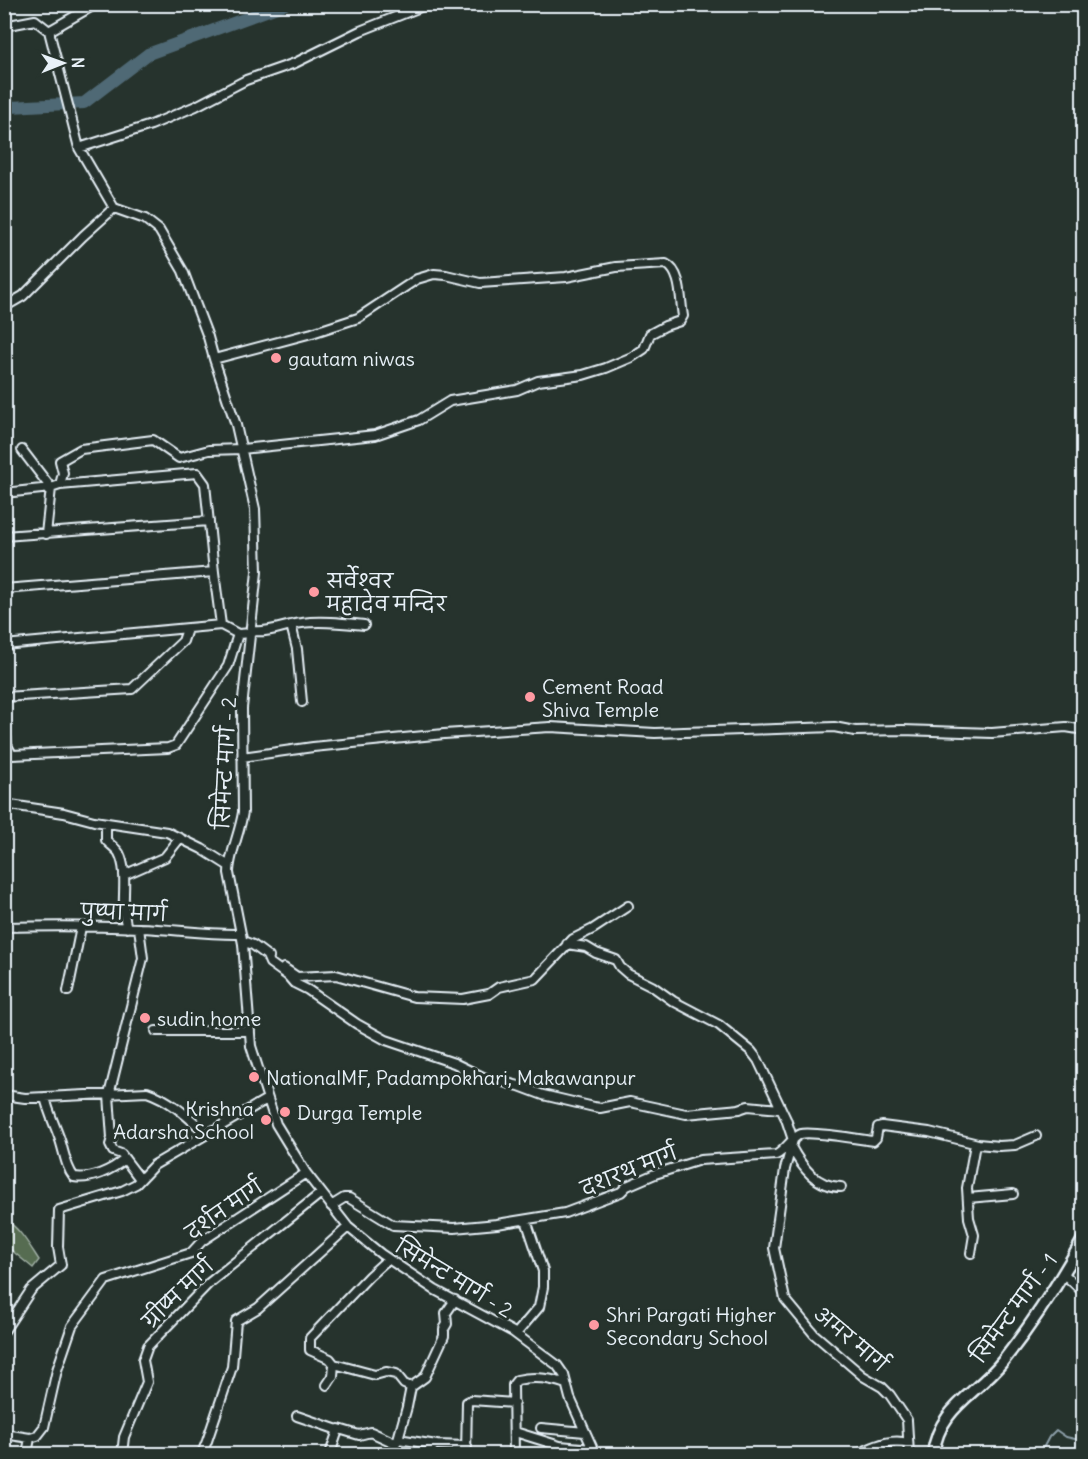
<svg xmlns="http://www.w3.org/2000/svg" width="1088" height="1459" font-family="Delius,'Playpen Sans Deva',sans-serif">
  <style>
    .green { fill: #566c51; stroke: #9faea4; stroke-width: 1.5 }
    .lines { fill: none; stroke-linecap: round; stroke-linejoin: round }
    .stream { stroke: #8d9fa9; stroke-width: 2 }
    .river { stroke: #506975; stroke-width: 12 }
    .street-casing { stroke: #e8f1f8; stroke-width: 12 }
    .secondary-casing { stroke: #e8f1f8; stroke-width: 15 }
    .street { stroke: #26332d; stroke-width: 8 }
    .secondary { stroke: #26332d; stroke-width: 10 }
    .poi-dot { fill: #ff9aa2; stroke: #26332d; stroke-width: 2 }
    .labels { text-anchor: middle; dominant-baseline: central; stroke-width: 6; stroke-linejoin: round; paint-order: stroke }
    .poi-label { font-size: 20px; fill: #e8f1f8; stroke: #26332d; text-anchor: start }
    .street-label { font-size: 20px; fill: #e8f1f8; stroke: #26332d }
  </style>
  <rect width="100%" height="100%" fill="#26332d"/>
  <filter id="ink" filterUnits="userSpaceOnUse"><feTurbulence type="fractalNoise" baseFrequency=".0167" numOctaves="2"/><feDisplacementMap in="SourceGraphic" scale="12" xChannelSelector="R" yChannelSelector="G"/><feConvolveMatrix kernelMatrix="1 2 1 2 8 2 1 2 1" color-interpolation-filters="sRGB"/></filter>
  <g filter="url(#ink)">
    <path class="green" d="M 4,1219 C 20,1228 29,1245 39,1260 L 33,1268 L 5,1245 Z"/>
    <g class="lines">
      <path class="stream" d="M 1040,1454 L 1049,1437 L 1056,1430 L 1066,1437 L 1084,1441"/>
      <path class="river" d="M 4,109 L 11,107 L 84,103 L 148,54 L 285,4"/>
      <g class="street-casing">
        <path id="street" d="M 4,26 L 35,20 L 49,31 L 79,148 L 114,208 L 145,219 L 159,230 L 183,271 L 208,337 L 214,359 L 236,425 L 255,509 L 257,572 L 242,708 L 243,812 C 240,833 229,855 229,873 L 243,944 L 251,1046 L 276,1124 L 306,1173 L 348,1227 L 381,1254 L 435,1290 L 513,1332 L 557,1365 L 564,1375 L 570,1398 L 592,1447 L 592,1454
          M 49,31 L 96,4
          M 79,148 L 151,125 L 196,106 L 246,80 L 295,63 L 360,31 L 428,4
          M 4,307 L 23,296 L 83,236 L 114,208
          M 22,450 L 51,488 L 46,534
          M 60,485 L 63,473 L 60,461 L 81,449 L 153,440 L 179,458 L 209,450 L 242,449 L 375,435 L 419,420 L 450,401 L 517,390 L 538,381 L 583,375 L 606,368 L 632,357 L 644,349 L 650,334 L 665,326 L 680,321 L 683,316 C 680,300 682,272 666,264 L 616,267 L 566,277 L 480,283 L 446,275 L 434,274 L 417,279 L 358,318 L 312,333 L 214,359
          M 4,493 L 51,488 L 60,485 L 197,473 L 205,484 L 214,572 L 4,589
          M 4,536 L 209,521
          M 214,572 L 221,625
          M 291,625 L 297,649 L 302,702
          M 252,631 C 271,633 284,625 302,623 C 321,620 345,623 364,625
          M 4,645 L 221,625 L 238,634 L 252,633
          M 4,697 L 132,689 L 183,641 L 187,629
          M 4,716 L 7,745 L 12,755 L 168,748 L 176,745 L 228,666 L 238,634
          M 242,757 L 313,747 L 444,734 L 550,727 L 655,733 L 834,727 L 855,731 L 903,730 L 992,733 L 1066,727 L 1084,730
          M 4,804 L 64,813 L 94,821 L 167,832 L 202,849 L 229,866
          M 106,823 L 106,840 C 109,844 116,848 119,853 C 130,875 119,904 127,928
          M 124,875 L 165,857 L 180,838
          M 4,927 C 49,926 95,926 139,928 C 174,929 207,935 241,934
          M 139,928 L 143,958 L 109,1095 L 112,1138 L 110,1145 L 113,1151 L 121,1154 L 140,1179
          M 243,941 L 253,945 L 269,957
          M 567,944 L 586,947 L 596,953 L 616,960 L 620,967 L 628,974 L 652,986 L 673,1001 L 719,1025 L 751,1051 L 758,1060 L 786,1119 L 793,1140 L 785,1169 L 774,1248 L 785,1299 L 814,1334 L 863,1376 L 882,1387 L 890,1395 L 907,1420 L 909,1454
          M 267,956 L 270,963 L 288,976 L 294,983 L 308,990 L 357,1024 L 386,1040 L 454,1063 L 483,1077 L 519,1086 L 543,1095 L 594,1107 L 600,1108 L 630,1102 L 686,1114 L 740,1109
          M 284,968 L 297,977 L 336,975 L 414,997 L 463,999 L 489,994 L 499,987 L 535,979 L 573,939 L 593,929 L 628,906
          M 68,991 L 81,927
          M 156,1031 L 250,1031
          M 4,1095 L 25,1098 L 147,1092 C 171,1100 188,1117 207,1134
          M 45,1097 C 48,1111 54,1123 59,1137 C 64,1150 65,1166 74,1177 C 91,1180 112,1170 125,1159
          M 739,1109 L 748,1106 L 780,1109
          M 791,1147 C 802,1167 816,1187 841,1187
          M 968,1198 L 1013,1194
          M 331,1206 L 344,1198 L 349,1198 L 393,1225 L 454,1228 L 497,1224 L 565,1213 L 621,1192 L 627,1186 L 655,1174 L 700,1160 L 776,1155 C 786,1150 792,1137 801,1134 C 811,1131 859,1139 873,1141 L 876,1138 L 878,1127 L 882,1126 L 929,1132 L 978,1144 L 999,1146 L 1015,1145 L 1036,1136
          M 971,1253 L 974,1235 L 969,1218 L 967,1188 L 975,1144
          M 1064,1274 L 1084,1293
          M 4,1331 L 31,1290 L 61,1265 L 58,1247 L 59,1210 L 122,1191 L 136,1184 L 154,1165 L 267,1099
          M 516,1334 L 539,1307 L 543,1287 L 543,1271 L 527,1223 L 524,1221
          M 334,1364 L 375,1375 L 386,1372 L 396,1374 L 404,1384 L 411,1387
          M 327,1385 L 333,1376 L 334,1364 L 330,1359 L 310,1350 L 310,1338 L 369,1276 L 388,1259
          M 297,1416 L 335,1429 L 337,1433 L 330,1454
          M 541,1428 L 585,1432
          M 337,1432 L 339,1429 L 359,1435 L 371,1432 L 395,1443
          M 515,1432 L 560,1446 L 592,1449
          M 4,1434 L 30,1438
          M 398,1439 L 407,1407 L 411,1387 L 425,1377 L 444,1336 L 444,1329 L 447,1324 L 446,1313 L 455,1300
          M 27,1454 L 30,1438 L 37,1436 L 44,1427 L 57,1370 L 72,1326 L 106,1280 L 191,1253 L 202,1241 L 306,1173
          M 122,1454 L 124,1437 L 147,1382 L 143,1360 L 148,1346 L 209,1283 L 321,1193
          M 199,1454 L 203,1451 L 207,1441 L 232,1367 L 236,1321 L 258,1308 L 348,1227
          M 390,1454 L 398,1439 L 437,1445 L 467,1446
          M 426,1454 L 435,1445
          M 466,1454 L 467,1402 L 471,1400 L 514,1403
          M 514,1454 L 513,1385 L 517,1380 C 534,1376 550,1378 566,1384
          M 857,1454 C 874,1447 889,1438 908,1443"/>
      </g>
      <g class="secondary-casing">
        <path id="secondary" d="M 933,1454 C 939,1407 976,1395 1003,1361 C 1033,1323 1060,1281 1084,1238"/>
      </g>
      <use href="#street" class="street"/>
      <use href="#secondary" class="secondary"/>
    </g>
  </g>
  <g class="poi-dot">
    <circle cx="276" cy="358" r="6"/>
    <circle cx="314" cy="592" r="6"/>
    <circle cx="530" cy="697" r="6"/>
    <circle cx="145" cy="1018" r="6"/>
    <circle cx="254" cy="1077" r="6"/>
    <circle cx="285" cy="1112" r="6"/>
    <circle cx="266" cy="1120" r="6"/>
    <circle cx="594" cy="1325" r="6"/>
  </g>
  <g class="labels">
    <g class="poi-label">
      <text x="288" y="358">gautam niwas</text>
      <text x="326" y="580">सर्वेश्वर<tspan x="326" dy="23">महादेव मन्दिर</tspan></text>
      <text x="542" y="686">Cement Road<tspan x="542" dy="23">Shiva Temple</tspan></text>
      <text x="157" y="1018">sudin home</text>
      <text x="266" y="1077">NationalMF, Padampokhari, Makawanpur</text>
      <text x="254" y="1108" text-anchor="end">Krishna<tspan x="254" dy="23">Adarsha School</tspan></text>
      <text x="297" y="1112">Durga Temple</text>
      <text x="606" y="1314">Shri Pargati Higher<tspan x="606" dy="23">Secondary School</tspan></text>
    </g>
    <g class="street-label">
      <text transform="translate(225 763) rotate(-87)">सिमेन्ट मार्ग - 2</text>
      <text transform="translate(124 912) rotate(2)">पुष्पा मार्ग</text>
      <text transform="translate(629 1170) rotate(-22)">दशरथ मार्ग</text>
      <text transform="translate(224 1209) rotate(-35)">दर्शन मार्ग</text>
      <text transform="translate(454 1278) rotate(31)">सिमेन्ट मार्ग - 2</text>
      <text transform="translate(178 1293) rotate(-44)">ग्रीष्म मार्ग</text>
      <text transform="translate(1014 1308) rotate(-54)">सिमेन्ट मार्ग - 1</text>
      <text transform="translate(851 1339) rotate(40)">अमर मार्ग</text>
    </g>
  </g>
  <rect width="1088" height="1459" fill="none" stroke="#26332d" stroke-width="24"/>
  <rect x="12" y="12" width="1064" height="1435" fill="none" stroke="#e8f1f8" stroke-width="2" filter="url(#ink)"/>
  <g transform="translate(63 63) rotate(89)" stroke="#26332d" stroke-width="4.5" paint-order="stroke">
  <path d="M0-4.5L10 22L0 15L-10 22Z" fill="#e8f1f8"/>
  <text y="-9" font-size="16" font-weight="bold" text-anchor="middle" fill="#e8f1f8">N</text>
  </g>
</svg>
